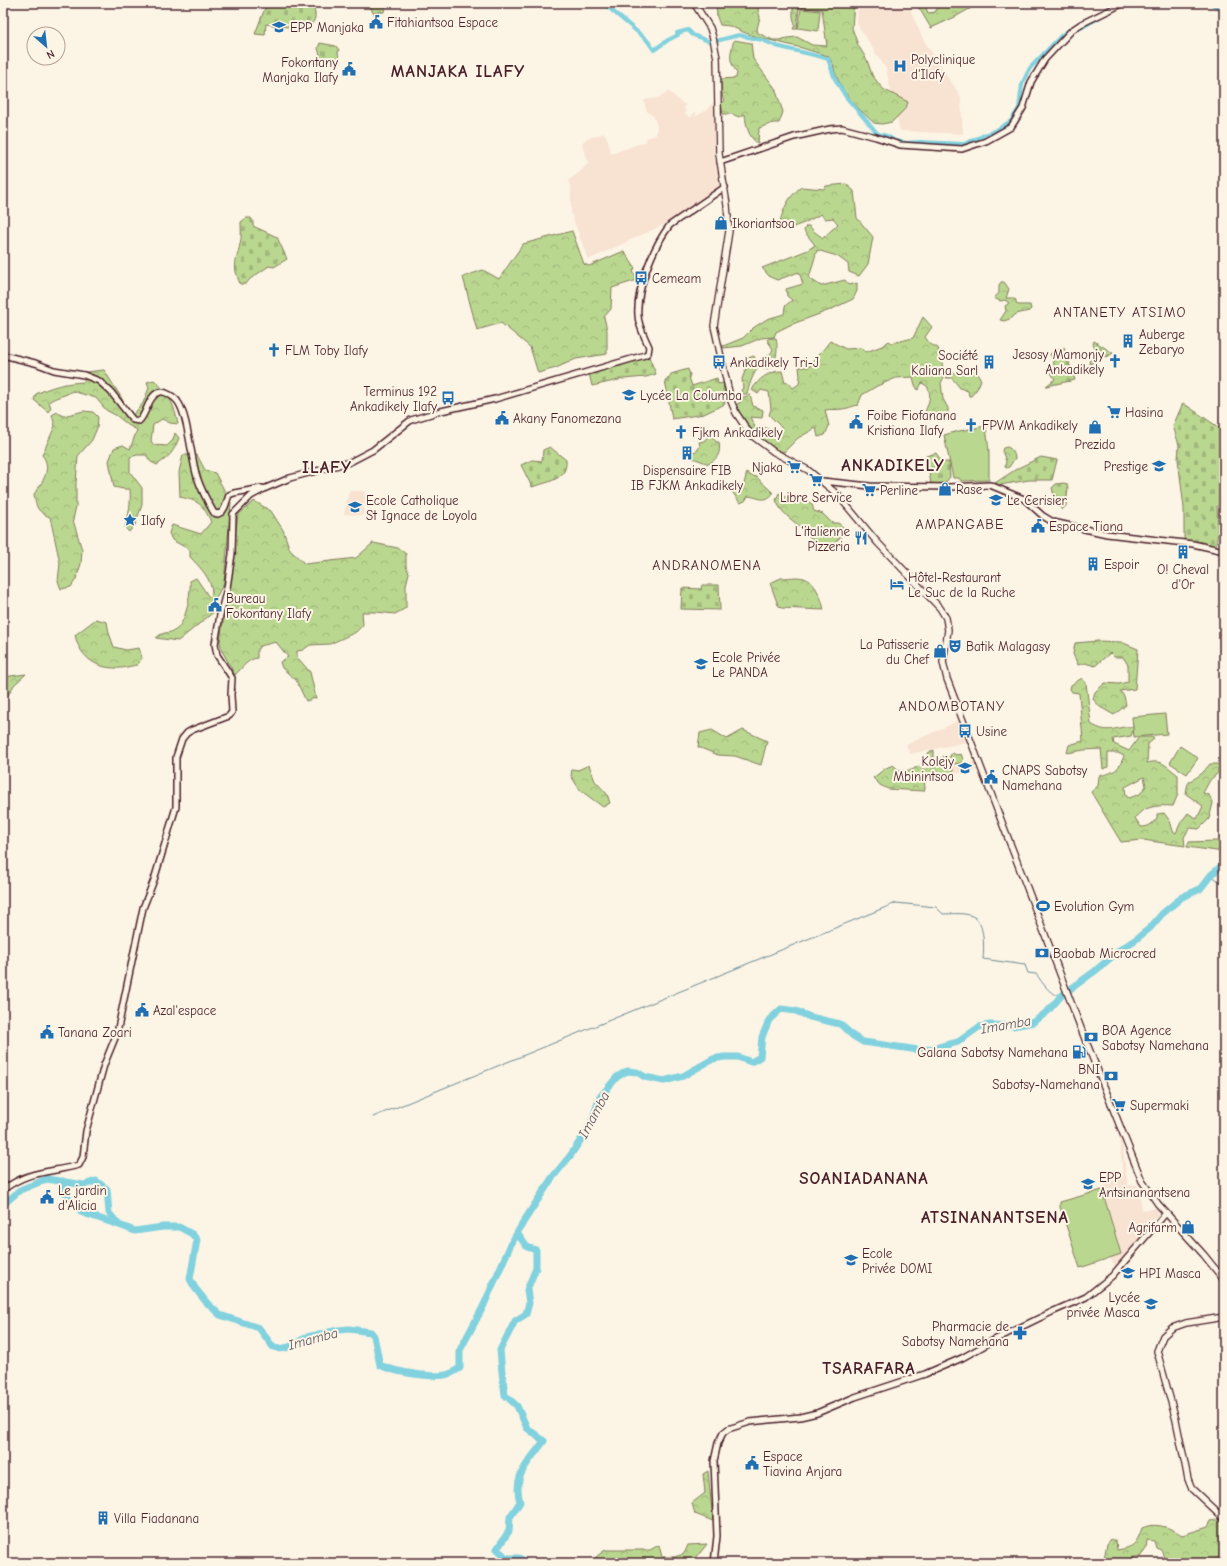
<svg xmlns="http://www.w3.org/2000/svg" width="1227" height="1566" font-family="'Comic Neue',sans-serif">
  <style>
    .built { fill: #f8e2d2 }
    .forest { fill: url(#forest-crowns); stroke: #827b5d; fill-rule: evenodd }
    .cemetery { fill: url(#cemetery-stones); stroke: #827b5d }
    .pitch { fill: #bad78f; stroke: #827b5d }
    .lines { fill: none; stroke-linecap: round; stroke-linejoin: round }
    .stream { stroke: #6c8a96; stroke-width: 1 }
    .canal { stroke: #82d1de; stroke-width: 4 }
    .river { stroke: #82d1de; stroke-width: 7 }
    .tertiary-casing { stroke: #4a1f2b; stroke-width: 8 }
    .secondary-casing { stroke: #4a1f2b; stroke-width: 8 }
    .tertiary { stroke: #fcf5e5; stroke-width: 5 }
    .secondary { stroke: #fcf5e5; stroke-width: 5.5 }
    .labels { text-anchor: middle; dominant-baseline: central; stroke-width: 4; stroke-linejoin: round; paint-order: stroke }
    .poi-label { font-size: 13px; fill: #4a1f2b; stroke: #fcf5e5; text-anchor: start }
    .neighbourhood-label { font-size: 14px; letter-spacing: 1px; fill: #4a1f2b; stroke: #fcf5e5 }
    .water-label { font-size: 14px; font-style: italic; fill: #5b5461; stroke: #fcf5e5 }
    .district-label { font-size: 17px; font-weight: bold; letter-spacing: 1px; fill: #4a1f2b; stroke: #fcf5e5 }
  </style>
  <defs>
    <pattern id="forest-crowns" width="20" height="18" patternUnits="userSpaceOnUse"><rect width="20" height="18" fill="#bad78f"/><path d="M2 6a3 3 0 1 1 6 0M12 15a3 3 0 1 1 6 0" fill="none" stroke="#a1b87c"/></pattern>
    <pattern id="cemetery-stones" width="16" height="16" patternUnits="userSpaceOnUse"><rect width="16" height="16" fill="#bad78f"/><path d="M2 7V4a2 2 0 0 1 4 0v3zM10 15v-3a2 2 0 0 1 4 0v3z" fill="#a1b87c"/></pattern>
  </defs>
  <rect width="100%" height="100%" fill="#fcf5e5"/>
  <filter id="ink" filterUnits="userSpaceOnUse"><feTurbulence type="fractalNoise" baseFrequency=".025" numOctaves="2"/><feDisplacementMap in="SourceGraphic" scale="8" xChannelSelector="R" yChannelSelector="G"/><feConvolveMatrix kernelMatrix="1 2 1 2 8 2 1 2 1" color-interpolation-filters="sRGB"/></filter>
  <g filter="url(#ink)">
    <path class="built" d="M 858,3 L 911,3 L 913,6 L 910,9 L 923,39 L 961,97 L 963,134 L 900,131 L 886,69 L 857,24 Z
      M 668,91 L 686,106 L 684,107 L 686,112 L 684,113 L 691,118 L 694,112 L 696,113 L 695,117 L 707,110 L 712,103 L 715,104 L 714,155 L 722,185 L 718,189 L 678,218 L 588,260 L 571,213 L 571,187 L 568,181 L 581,171 L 588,163 L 588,161 L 582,143 L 586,139 L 604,133 L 608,140 L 611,154 L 647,141 L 646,138 L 656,135 L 657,126 L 654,117 L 646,110 L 644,100 L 658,98 Z
      M 349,491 L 364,491 L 365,499 L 363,515 L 344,514 Z
      M 958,721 L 967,742 L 910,754 L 906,745 Z
      M 975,762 L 978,770 L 954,774 L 952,766 L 954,764 Z
      M 1118,1125 L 1120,1130 L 1128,1185 L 1138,1185 L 1142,1210 L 1157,1208 L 1159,1216 L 1146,1220 L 1146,1231 L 1116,1268 L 1110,1257 L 1121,1253 L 1102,1189 L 1104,1188 L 1108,1181 L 1123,1177 Z"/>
    <path class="forest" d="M 716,3 L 759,3 L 758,10 L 760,17 L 757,29 L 758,33 L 773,40 L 779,40 L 787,38 L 797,37 L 812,45 L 827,46 L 822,10 L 799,7 L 797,29 L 793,29 L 795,25 L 793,17 L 793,3 L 854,3 L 852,28 L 858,45 L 867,60 L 872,75 L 883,89 L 908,102 L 906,108 L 892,122 L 882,124 L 874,123 L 859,109 L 844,92 L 835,73 L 833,64 L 828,56 L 802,48 L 757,37 L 743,32 L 730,26 L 720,25 L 717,17 Z
      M 916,3 L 924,3 L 928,13 L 935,12 L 940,4 L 953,7 L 962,3 L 980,3 L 955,17 L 931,28 Z
      M 734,40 L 751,43 L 753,59 L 775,88 L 783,112 L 779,123 L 773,123 L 759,128 L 758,144 C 748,136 746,126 745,114 L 739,117 L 732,114 L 723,114 L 721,103 L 724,101 C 721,94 722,87 721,79 L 736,78 L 737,73 C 728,59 730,55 734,40 Z
      M 846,184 L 854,191 L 857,218 L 873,237 L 868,264 L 859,276 L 849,272 L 848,264 L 837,256 L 817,250 L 809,278 L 821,286 L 845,280 L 849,285 L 857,283 L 857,291 L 853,299 L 830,310 L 790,325 L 776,332 L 774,337 L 761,338 L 742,346 L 724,348 L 723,346 L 743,338 L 753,328 L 767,319 L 784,314 L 785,306 L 792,300 L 787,296 L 786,289 L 803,284 L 799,272 L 777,280 L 770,277 L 762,268 L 808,250 L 815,245 L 804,231 L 806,226 L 809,226 L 816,233 L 823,238 L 838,224 L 833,218 L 825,219 L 821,214 L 804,223 L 785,230 L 778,228 C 783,210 787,198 801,187 L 824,189 L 826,186 Z
      M 572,231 L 584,264 L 589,266 L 624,251 L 635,268 L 633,271 L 637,280 L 612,288 L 611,309 L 604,317 L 607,330 L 607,354 L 576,359 L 556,368 L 538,373 L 530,347 L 501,323 L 477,330 L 463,277 L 483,270 L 499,279 L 523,244 Z
      M 1001,282 L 1004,282 L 1009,289 L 1006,298 L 1012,298 L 1016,300 L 1016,303 L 1019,305 L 1030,305 L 1031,309 L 1029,311 L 1016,314 L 1012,318 L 1004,321 L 1000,320 L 1006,311 L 1005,306 L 1009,303 L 1005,300 L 1000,301 L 994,298 L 999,293 L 999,285 Z
      M 923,317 L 932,327 L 925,337 L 930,344 L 938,348 L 945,375 L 941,383 L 943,399 L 948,408 L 948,416 L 946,419 L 932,417 L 925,412 C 929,402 932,395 927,386 L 922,383 L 918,390 L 915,385 L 913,377 L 896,378 L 877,386 L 862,395 L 858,405 C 852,406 847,409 842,409 C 836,410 831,409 825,410 L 829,426 L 825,435 L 818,437 L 816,428 L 798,438 L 784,452 L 777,450 L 757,436 L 760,432 L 762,426 L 772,431 L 775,436 L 782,432 L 781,427 L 769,415 L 771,409 L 769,392 L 761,390 L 758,394 L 752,390 C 758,379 769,371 782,371 L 785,383 L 788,382 L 793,388 L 799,384 L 800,376 L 799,367 L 809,367 C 815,357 823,351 830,341 L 846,349 L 861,348 L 866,352 L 882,346 L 889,341 L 892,343 L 913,338 Z
      M 770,338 L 776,338 C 778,347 778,365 767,369 C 764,370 761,367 758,369 C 754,370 748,389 747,394 L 743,394 L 741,390 L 743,388 L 742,379 L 747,366 L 748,358 L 754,356 L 756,361 C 763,361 771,355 773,349 L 767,340 Z
      M 975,368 L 981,380 L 977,389 L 971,396 L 969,396 L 968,391 L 960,388 L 952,378 L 946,378 L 951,373 L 960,373 Z
      M 104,370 L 121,397 L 127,409 L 133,415 L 143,403 L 149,388 L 147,382 L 154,380 C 170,394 174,405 178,424 L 170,423 L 162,419 L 153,425 L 151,441 L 154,445 L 167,446 L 173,440 L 175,433 L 179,438 C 173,453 170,456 157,465 L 151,462 L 146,455 L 137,455 L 130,457 L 130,472 L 142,488 L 142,505 L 135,525 L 129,532 L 125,528 C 129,515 131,503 130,489 L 123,489 L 114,487 L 109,461 L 114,448 L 123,445 L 130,449 L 137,430 L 128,425 L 117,416 L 106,410 L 96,398 L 72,391 C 64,397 56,396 49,402 L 51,408 L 48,412 L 34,400 L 36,394 C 53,386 65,383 84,382 L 86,372 Z
      M 750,395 L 753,406 L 763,410 L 762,418 L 750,417 L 756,429 L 754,433 L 735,405 L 740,403 L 741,398 Z
      M 84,411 L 93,412 L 98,417 L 97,428 L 92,440 L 78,456 L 76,483 L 76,506 L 73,520 L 82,550 L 81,564 L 76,579 L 71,587 L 61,589 L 58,581 L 60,563 L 50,517 C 37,512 36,507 34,494 C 42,483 53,468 42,455 L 55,426 L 52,415 L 57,412 L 63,416 Z
      M 709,435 L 712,435 L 716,442 L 719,442 C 721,453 718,458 709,464 L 693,458 L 692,452 L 697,451 L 700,446 L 699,442 L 704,441 Z
      M 1007,447 C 1012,449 1014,452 1015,458 L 1009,467 L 1007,468 L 1005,467 L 1006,461 L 1002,451 L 1003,448 Z
      M 183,455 L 197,455 L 205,470 L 215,473 L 231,503 L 224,583 L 211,607 L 215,611 L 178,641 L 156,638 C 164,631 166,634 174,631 C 186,625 191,593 190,581 L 196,578 L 209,597 L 212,594 C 212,579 200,567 190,557 L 190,550 L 172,540 L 169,533 L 172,525 L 201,534 L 211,522 C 203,504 199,501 180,497 L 179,472 Z
      M 747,472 L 749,475 L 757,477 C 762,484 768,487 773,493 C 766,504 758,497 748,496 L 745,501 L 740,503 L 731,490 L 728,490 L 725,487 L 728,484 L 737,484 L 743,488 Z
      M 779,493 L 783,497 C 791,495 807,496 812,505 C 813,506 813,509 814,511 L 823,514 L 832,523 L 838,523 L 843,527 L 843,534 L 830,548 L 826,549 C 822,545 817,544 813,540 C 809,537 807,533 804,530 C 794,521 781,514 776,500 Z
      M 254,501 L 271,511 L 283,530 L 290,550 L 305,564 L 356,558 L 373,543 L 398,548 L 406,554 L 406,566 L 409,573 L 406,585 L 406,608 L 395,614 L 376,612 L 362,612 L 363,625 L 356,632 L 330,644 L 310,645 L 303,650 L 297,651 L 297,657 L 310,672 L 316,698 L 306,701 L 296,680 L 282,668 L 280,662 L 288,657 L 276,642 L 260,646 L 257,650 L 257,658 C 248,659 242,668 235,675 L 222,651 L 220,642 L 238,515 Z
      M 781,578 C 788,578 797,576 804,578 C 815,581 822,599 824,610 L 781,608 L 778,605 L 770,583 Z
      M 96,619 L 107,622 L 109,633 L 114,647 L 126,650 L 139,648 L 142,658 L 137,665 C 130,666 122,669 115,668 C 94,668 79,655 75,635 Z
      M 1098,641 L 1121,642 L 1138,649 L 1135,689 L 1120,691 L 1124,696 L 1126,705 L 1114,715 L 1100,707 L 1093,699 L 1095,692 L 1105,683 L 1119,684 L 1128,682 L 1128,665 L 1123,657 L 1114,657 L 1110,653 L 1095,666 L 1085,663 L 1078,665 L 1073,654 L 1075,643 Z
      M 26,674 L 14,685 L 6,699 L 3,701 L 3,677 Z
      M 1082,678 L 1086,683 L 1091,724 C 1110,736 1116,725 1134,727 L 1131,736 L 1113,739 L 1114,744 L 1129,751 L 1139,737 L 1152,737 L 1154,739 L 1148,744 L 1147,763 C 1162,759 1166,766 1178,775 L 1178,794 L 1173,806 C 1159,805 1143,806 1135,818 L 1141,827 C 1149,827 1152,824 1157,818 L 1157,814 L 1164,813 L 1170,821 L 1173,831 L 1176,833 L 1181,822 L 1188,813 L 1197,819 L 1203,806 L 1186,794 C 1188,777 1190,783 1201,774 C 1204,772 1207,767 1210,764 L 1219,764 L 1218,773 L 1210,780 L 1203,793 L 1209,795 L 1213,803 L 1209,819 L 1199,829 L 1190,828 L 1184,837 L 1185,846 L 1143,840 L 1121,842 L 1091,792 L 1098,786 L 1099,776 C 1115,772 1118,771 1124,756 L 1118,753 L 1108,753 L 1108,767 L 1103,769 L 1101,749 L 1084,750 L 1067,753 L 1069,745 L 1083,741 L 1079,693 L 1072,692 L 1070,689 L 1071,685 ZM 1144,777 L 1146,786 L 1140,794 L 1129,798 L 1126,796 L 1125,787 Z
      M 712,730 L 727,739 L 743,730 L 767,741 L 761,765 L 735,756 L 718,755 L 698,747 L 700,733 Z
      M 934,750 L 934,759 L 941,760 L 943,757 L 945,756 L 947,758 L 950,757 L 951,754 L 953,753 L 956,755 L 961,754 L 963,759 L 961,763 L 954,764 L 952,766 L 954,774 L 924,780 L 925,788 L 924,791 L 888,789 L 880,785 L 873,778 L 886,768 L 893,765 L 900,771 L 912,770 L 918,766 L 926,770 L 931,764 L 928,753 Z
      M 589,765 L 595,781 L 607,794 L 610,803 L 603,807 L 580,790 L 571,776 L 572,769 L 578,770 Z
      M 1215,841 L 1224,842 L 1224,852 L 1187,847 L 1189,842 Z
      M 708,1471 L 713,1521 L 695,1514 L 692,1503 L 705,1493 L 703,1474 Z
      M 1221,1519 L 1224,1525 L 1224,1554 L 1218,1558 L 1213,1563 L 1166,1563 L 1161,1550 L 1156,1548 L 1154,1541 L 1147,1540 L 1146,1549 L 1140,1557 L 1133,1557 L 1135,1563 L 1108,1563 L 1104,1558 L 1107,1544 L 1111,1539 L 1116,1541 L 1117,1550 C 1134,1547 1136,1545 1142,1528 C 1156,1522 1169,1527 1182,1535 L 1208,1527 L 1211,1521 Z
      M 707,1544 L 692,1563 L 593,1563 L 596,1557 L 605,1550 L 650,1550 L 659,1545 L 662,1557 L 674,1557 L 684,1554 L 688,1545 Z"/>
    <path class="cemetery" d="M 281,3 L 308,3 L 309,5 L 313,6 C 325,37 283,26 266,24 L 265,35 L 255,34 L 265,8 L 280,5 Z
      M 369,3 L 393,3 L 394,5 L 385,7 L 384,12 L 373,13 Z
      M 320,43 L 336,46 L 339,50 L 338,53 L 340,61 L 339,63 L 336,63 L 321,59 L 318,48 Z
      M 246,218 L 251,218 L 253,221 L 253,226 L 277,237 L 287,259 L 274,267 L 269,266 L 250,279 L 246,284 L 240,284 C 232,263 236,264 240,244 C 242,237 241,229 241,222 Z
      M 1094,341 L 1113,353 L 1107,357 L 1105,356 L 1090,364 L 1089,361 L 1092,359 L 1091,356 L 1096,349 L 1093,345 Z
      M 1064,348 L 1075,380 L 1046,386 L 1055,379 L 1051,373 L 1054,364 L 1050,354 L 1056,350 Z
      M 649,357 L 656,374 L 646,377 L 623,379 L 592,386 L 589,373 L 632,360 Z
      M 688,369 L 690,375 L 689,377 L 692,386 L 717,378 L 718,384 L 723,383 L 727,400 L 724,402 L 725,404 L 704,414 L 672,419 L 665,380 L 669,378 L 671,374 Z
      M 1183,403 L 1224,431 L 1224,504 L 1217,506 L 1218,531 L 1216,546 L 1184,542 L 1184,508 L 1178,459 L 1179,445 L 1173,426 Z
      M 550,447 L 566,460 C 568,480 547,482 532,487 L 521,465 L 532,460 L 542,461 L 543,450 Z
      M 936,453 L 942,462 L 949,462 L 950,477 L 945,483 L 931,484 L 926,456 Z
      M 1041,457 L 1057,460 L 1052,480 L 1029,480 L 1000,485 L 995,485 L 995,483 L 1018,468 Z
      M 1064,483 L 1067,484 L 1068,488 L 1066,506 L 1062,510 L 1059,506 L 1058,496 L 1054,495 L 1052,488 L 1056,484 Z
      M 702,585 L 719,585 L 720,610 L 681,609 L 682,588 L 701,589 Z"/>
    <path class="pitch" d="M 801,9 L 820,11 L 818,31 L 798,28 Z
      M 986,426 L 989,452 L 989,480 L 961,481 L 959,478 L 953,478 L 944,435 L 959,431 Z
      M 1165,714 L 1167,734 L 1134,737 L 1132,717 Z
      M 1180,746 L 1198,758 L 1187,774 L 1170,763 Z
      M 1102,1190 L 1121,1254 L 1080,1268 L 1060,1207 L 1060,1202 Z"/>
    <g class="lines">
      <path class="stream" d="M 1211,875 L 1224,885
        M 373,1117 L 896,903 L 936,907 L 943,914 C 952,914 966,912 974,917 C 985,923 984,949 983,959 L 1025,965 L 1028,973 L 1036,974 C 1044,984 1048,994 1061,996"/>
      <path class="canal" d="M 603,3 L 647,40 L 654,50 L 668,40 L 678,35 L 677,33 L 688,30 L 693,35 L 708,41 L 716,41 L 739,35 L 762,40 L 776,46 L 822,57 L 828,59 L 835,79 L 846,97 L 878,134 L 887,136 L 895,141 L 907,143 L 919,142 L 964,144 L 998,129 L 1011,121 L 1019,108 L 1022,84 L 1030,68 L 1062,35 L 1071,29 L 1081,28 L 1100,17
        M 1211,3 L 1224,12"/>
      <path class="river" d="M 63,1181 L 67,1197 L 83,1213 L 119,1225
        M 3,1205 L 20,1190 L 47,1179 L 84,1185 L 96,1181 L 107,1189 L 109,1213 L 119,1225 L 135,1231 L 163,1227 L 179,1227 L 192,1234 L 197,1240 L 190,1279 L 195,1288 L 207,1303 L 220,1315 L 259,1328 L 273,1347 L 280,1349 L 289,1347 L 307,1337 L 338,1330 L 349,1329 L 371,1332 L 374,1336 L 380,1365 C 394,1372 434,1379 449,1374 C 453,1373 456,1370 460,1368 L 460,1350 L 483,1307 L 511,1244 L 524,1221 L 552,1178 L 570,1156 L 590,1126 L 600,1097 L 617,1077 L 627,1071 L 637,1072 L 645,1077 L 664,1081 L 683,1076 L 713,1059 L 724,1057 L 738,1057 L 751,1062 L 760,1057 L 762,1037 L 769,1020 L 781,1009 L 796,1011 L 810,1017 L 840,1024 L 853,1036 L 863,1042 L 919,1050 L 931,1049 L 958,1042 L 979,1027 L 990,1025 L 1013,1026 L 1034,1022 L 1048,1011 L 1061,996 L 1095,971 L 1121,949 L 1135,940 L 1150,928 L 1162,914 L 1182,897 L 1200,889 L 1211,875 L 1224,864
        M 517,1233 L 527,1247 L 536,1250 L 536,1268 L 527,1290 L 529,1303 L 526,1314 L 515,1321 L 500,1350 L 502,1372 L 505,1395 L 517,1406 L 527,1428 L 544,1441 C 529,1462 512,1475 520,1502 L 510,1517 L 509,1531 L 497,1549 L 507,1558 L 519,1558 L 527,1563"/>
      <g class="tertiary-casing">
        <path id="tertiary" d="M 720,162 L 794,137 L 830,129 L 842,128 L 876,137 L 900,145 L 962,149 L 986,141 L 1011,127 L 1023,108 L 1031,82 L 1045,59 L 1072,30 L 1081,24 L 1124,3
          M 3,355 L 35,363 L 54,370 L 84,375 L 99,381 L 111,392 L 133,420 L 139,421 C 147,414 148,395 160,392 C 165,391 175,397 178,402 C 188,416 191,458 197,477 C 201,489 207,501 214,513 L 218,514 L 222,512 L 225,507 L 229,495 L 234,493 L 262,488
          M 822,481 L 870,486 L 950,487 L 990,485 L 1024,499 L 1043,516 L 1053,522 L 1107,534 L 1193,544 L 1224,551
          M 3,1190 C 28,1170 50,1173 79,1165 L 83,1157 L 86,1131 L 104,1065 L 117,1033 L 143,908 L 154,880 L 176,807 L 176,757 L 182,739 L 187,733 L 192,730 L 229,716 L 232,712 L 231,695 L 232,678 L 217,655 L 215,644 L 220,615 L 227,588 L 232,554 L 233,514 L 251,496 L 266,488 L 290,478 L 350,462 L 373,450 L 411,420 L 441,411 L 495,399 L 645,355 L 648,353 L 649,347 C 645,337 638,326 638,315 C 636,289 654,245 670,225 L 725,187
          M 714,1563 L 717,1536 L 714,1461 L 718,1443 L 723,1433 L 728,1429 L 750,1422 L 800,1417 L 817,1413 L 855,1397 L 925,1374 L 962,1358 L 996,1339 L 1054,1311 L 1086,1297 L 1112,1276 L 1166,1213"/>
      </g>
      <g class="secondary-casing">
        <path id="secondary" d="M 694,3 L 710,28 L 713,38 L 717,58 L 719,154 L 727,205 L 729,231 L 714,326 L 731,401 L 736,413 L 750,434 L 774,452 L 808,470 L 837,494 L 877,542 L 940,608 L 946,618 L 948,630 L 943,662 L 947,679 L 1085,1039 L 1142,1181 L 1158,1204 L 1204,1255 L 1224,1280
          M 1224,1317 L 1186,1323 L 1172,1328 L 1163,1336 L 1157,1351 L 1176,1420 L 1188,1479 L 1192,1489 L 1224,1519"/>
      </g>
      <use href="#tertiary" class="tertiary"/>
      <use href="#secondary" class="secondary"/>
    </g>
  </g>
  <defs>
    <g id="civic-bare" transform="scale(1.08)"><path d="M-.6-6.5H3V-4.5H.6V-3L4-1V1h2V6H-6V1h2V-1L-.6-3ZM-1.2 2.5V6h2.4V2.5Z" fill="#1f6fb2" stroke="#fcf5e5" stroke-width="2.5" paint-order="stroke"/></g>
    <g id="school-bare" transform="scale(1.08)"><path d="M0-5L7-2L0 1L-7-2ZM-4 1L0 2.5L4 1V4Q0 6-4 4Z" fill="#1f6fb2" stroke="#fcf5e5" stroke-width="2.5" paint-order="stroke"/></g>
    <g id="hospital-bare" transform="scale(1.08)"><path d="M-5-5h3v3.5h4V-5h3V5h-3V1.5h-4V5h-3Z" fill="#1f6fb2" stroke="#fcf5e5" stroke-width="2.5" paint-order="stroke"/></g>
    <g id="shop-bare" transform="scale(1.08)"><path d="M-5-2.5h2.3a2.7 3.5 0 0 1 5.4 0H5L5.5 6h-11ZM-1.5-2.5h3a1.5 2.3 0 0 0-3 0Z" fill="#1f6fb2" stroke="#fcf5e5" stroke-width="2.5" paint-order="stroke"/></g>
    <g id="bus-bare" transform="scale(1.08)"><path d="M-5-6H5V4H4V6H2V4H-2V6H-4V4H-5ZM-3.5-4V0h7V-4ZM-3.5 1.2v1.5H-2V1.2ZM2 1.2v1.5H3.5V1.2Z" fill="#1f6fb2" stroke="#fcf5e5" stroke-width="2.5" paint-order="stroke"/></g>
    <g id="building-bare" transform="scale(1.08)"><path d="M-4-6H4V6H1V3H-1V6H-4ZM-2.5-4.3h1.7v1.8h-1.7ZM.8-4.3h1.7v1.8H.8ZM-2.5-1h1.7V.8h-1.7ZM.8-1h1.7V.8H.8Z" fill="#1f6fb2" stroke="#fcf5e5" stroke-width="2.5" paint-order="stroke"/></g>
    <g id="church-bare" transform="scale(1.08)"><path d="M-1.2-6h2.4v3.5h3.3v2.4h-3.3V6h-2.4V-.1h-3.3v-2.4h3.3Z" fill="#1f6fb2" stroke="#fcf5e5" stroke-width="2.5" paint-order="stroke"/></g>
    <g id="supermarket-bare" transform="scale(1.08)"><path d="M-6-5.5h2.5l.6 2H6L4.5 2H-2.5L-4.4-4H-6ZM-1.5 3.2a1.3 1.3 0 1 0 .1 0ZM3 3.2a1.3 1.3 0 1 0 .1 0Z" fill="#1f6fb2" stroke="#fcf5e5" stroke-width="2.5" paint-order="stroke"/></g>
    <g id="sight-bare" transform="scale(1.08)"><path d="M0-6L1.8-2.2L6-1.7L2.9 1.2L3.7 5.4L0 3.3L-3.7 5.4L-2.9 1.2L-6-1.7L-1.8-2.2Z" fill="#1f6fb2" stroke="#fcf5e5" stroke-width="2.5" paint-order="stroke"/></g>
    <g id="restaurant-bare" transform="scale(1.08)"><path d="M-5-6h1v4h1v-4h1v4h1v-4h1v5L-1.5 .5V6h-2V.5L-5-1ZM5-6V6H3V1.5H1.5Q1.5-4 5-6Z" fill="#1f6fb2" stroke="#fcf5e5" stroke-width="2.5" paint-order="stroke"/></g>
    <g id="hotel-bare" transform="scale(1.08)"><path d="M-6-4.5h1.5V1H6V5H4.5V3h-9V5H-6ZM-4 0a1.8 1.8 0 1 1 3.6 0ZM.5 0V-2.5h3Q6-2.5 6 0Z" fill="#1f6fb2" stroke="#fcf5e5" stroke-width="2.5" paint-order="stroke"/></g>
    <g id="theatre-bare" transform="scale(1.08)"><path d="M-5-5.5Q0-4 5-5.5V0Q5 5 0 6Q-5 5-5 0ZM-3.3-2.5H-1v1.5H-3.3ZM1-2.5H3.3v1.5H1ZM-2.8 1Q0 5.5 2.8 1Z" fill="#1f6fb2" stroke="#fcf5e5" stroke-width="2.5" paint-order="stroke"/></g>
    <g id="stadium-bare" transform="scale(1.08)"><path d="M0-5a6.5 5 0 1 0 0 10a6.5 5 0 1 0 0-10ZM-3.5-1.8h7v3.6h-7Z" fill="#1f6fb2" stroke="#fcf5e5" stroke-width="2.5" paint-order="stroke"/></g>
    <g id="bank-bare" transform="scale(1.08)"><path d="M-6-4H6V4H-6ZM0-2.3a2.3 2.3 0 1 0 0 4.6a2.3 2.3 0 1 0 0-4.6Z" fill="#1f6fb2" stroke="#fcf5e5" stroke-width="2.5" paint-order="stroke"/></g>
    <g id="fuel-bare" transform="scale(1.08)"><path d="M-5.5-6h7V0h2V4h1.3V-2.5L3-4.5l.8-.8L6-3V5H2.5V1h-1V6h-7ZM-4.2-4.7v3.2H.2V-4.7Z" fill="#1f6fb2" stroke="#fcf5e5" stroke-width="2.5" paint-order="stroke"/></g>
    <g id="university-bare" transform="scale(1.08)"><path d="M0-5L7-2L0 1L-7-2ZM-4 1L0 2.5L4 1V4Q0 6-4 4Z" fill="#1f6fb2" stroke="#fcf5e5" stroke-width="2.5" paint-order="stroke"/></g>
    <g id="pharmacy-bare" transform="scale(1.08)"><path d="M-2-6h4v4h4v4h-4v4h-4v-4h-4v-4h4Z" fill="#1f6fb2" stroke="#fcf5e5" stroke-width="2.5" paint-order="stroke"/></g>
  </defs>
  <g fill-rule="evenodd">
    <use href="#civic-bare" x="376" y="22"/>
    <use href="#school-bare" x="279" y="27"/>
    <use href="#hospital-bare" x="900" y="66"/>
    <use href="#civic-bare" x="349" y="69"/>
    <use href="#shop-bare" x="721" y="223"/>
    <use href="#bus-bare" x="641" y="278"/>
    <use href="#building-bare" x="1128" y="341"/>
    <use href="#church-bare" x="274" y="350"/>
    <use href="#church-bare" x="1115" y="361"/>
    <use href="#bus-bare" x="719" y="362"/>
    <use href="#building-bare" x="989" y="362"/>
    <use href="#school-bare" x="629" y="395"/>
    <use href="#bus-bare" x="448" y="398"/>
    <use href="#supermarket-bare" x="1114" y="412"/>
    <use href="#civic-bare" x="502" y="418"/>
    <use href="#civic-bare" x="856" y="422"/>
    <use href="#church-bare" x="971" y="425"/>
    <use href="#shop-bare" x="1095" y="427"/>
    <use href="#church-bare" x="681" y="432"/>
    <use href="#building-bare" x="687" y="453"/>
    <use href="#school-bare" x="1159" y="466"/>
    <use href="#supermarket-bare" x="794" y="467"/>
    <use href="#supermarket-bare" x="816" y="480"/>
    <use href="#shop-bare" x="945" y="489"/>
    <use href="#supermarket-bare" x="869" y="490"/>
    <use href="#school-bare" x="996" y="500"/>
    <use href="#school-bare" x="355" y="507"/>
    <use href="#sight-bare" x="130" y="520"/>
    <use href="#civic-bare" x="1038" y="526"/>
    <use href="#restaurant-bare" x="861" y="538"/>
    <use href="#building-bare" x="1183" y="552"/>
    <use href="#building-bare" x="1093" y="564"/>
    <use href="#hotel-bare" x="897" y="584"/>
    <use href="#civic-bare" x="215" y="605"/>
    <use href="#theatre-bare" x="955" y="646"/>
    <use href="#shop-bare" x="940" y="651"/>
    <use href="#school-bare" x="701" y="664"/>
    <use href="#bus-bare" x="965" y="731"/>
    <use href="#school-bare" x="965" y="768"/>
    <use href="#civic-bare" x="991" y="777"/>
    <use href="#stadium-bare" x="1043" y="906"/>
    <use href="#bank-bare" x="1042" y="953"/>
    <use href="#civic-bare" x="142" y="1010"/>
    <use href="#civic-bare" x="47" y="1032"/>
    <use href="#bank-bare" x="1091" y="1037"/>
    <use href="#fuel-bare" x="1079" y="1052"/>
    <use href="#bank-bare" x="1111" y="1076"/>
    <use href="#supermarket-bare" x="1119" y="1105"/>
    <use href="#school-bare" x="1088" y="1184"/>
    <use href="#civic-bare" x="47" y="1197"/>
    <use href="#shop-bare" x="1188" y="1227"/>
    <use href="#school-bare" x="851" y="1260"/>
    <use href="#university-bare" x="1128" y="1273"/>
    <use href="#school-bare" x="1151" y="1304"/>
    <use href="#pharmacy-bare" x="1020" y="1333"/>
    <use href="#civic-bare" x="752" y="1463"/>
    <use href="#building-bare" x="103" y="1518"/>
  </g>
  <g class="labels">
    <g class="poi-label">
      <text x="387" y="22">Fitahiantsoa Espace</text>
      <text x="290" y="27">EPP Manjaka</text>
      <text x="911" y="59">Polyclinique<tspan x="911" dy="15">d'Ilafy</tspan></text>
      <text x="338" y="62" text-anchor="end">Fokontany<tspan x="338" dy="15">Manjaka Ilafy</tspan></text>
      <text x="732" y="223">Ikoriantsoa</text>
      <text x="652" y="278">Cemeam</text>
      <text x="1139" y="334">Auberge<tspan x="1139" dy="15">Zebaryo</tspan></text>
      <text x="285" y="350">FLM Toby Ilafy</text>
      <text x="1104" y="354" text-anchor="end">Jesosy Mamonjy<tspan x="1104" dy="15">Ankadikely</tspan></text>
      <text x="978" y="355" text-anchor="end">Société<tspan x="978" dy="15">Kaliana Sarl</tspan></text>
      <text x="730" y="362">Ankadikely Tri-J</text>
      <text x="437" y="391" text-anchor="end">Terminus 192<tspan x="437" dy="15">Ankadikely Ilafy</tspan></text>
      <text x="640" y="395">Lycée La Columba</text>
      <text x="1125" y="412">Hasina</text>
      <text x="867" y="415">Foibe Fiofanana<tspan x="867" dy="15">Kristiana Ilafy</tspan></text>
      <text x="513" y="418">Akany Fanomezana</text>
      <text x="982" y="425">FPVM Ankadikely</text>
      <text x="692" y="432">Fjkm Ankadikely</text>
      <text x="1095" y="444" text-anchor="middle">Prezida</text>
      <text x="1148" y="466" text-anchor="end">Prestige</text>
      <text x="783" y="467" text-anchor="end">Njaka</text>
      <text x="687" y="470" text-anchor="middle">Dispensaire FIB<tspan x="687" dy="15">IB FJKM Ankadikely</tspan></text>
      <text x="956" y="489">Rase</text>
      <text x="880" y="490">Perline</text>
      <text x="816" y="497" text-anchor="middle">Libre Service</text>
      <text x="366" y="500">Ecole Catholique<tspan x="366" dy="15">St Ignace de Loyola</tspan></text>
      <text x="1007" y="500">Le Cerisier</text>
      <text x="141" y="520">Ilafy</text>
      <text x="1049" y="526">Espace Tiana</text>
      <text x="850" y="531" text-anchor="end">L'italienne<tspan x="850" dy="15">Pizzeria</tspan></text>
      <text x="1104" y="564">Espoir</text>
      <text x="1183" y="569" text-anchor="middle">O! Cheval<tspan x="1183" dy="15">d'Or</tspan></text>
      <text x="908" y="577">Hôtel-Restaurant<tspan x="908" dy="15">Le Suc de la Ruche</tspan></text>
      <text x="226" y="598">Bureau<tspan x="226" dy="15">Fokontany Ilafy</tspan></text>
      <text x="929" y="644" text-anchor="end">La Patisserie<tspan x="929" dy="15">du Chef</tspan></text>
      <text x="966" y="646">Batik Malagasy</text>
      <text x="712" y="657">Ecole Privée<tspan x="712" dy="15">Le PANDA</tspan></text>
      <text x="976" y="731">Usine</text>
      <text x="954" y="761" text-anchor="end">Kolejy<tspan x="954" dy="15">Mbinintsoa</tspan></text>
      <text x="1002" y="770">CNAPS Sabotsy<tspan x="1002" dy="15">Namehana</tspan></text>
      <text x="1054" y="906">Evolution Gym</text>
      <text x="1053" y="953">Baobab Microcred</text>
      <text x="153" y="1010">Azal'espace</text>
      <text x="1102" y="1030">BOA Agence<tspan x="1102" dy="15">Sabotsy Namehana</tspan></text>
      <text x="58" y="1032">Tanana Zoari</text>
      <text x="1068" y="1052" text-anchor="end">Galana Sabotsy Namehana</text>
      <text x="1100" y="1069" text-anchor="end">BNI<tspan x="1100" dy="15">Sabotsy-Namehana</tspan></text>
      <text x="1130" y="1105">Supermaki</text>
      <text x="1099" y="1177">EPP<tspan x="1099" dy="15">Antsinanantsena</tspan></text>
      <text x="58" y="1190">Le jardin<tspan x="58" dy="15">d'Alicia</tspan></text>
      <text x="1177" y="1227" text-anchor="end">Agrifarm</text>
      <text x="862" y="1253">Ecole<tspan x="862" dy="15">Privée DOMI</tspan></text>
      <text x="1139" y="1273">HPI Masca</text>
      <text x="1140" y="1297" text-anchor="end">Lycée<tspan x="1140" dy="15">privée Masca</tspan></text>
      <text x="1009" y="1326" text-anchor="end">Pharmacie de<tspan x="1009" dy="15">Sabotsy Namehana</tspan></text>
      <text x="763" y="1456">Espace<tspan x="763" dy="15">Tiavina Anjara</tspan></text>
      <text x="114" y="1518">Villa Fiadanana</text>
    </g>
    <g class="neighbourhood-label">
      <text x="1120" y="312">ANTANETY ATSIMO</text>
      <text x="960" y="524">AMPANGABE</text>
      <text x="707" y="565">ANDRANOMENA</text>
      <text x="952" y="706">ANDOMBOTANY</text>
    </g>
    <g class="water-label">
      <text transform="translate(1006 1025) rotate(-10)">Imamba</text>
      <text transform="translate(594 1115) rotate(-62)">Imamba</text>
      <text transform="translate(313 1339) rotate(-15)">Imamba</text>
    </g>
    <g class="district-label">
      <text x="458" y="71">MANJAKA ILAFY</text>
      <text x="893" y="465">ANKADIKELY</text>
      <text x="327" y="467">ILAFY</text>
      <text x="864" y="1178">SOANIADANANA</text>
      <text x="995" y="1217">ATSINANANTSENA</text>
      <text x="869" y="1368">TSARAFARA</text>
    </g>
  </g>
  <rect width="1227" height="1566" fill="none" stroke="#fcf5e5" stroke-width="16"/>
  <rect x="8" y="8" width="1211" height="1550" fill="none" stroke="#4a1f2b" stroke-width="1.5" filter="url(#ink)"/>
  <g transform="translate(46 46) rotate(152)"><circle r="19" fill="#fcf5e5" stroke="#b59f9b"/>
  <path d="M0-3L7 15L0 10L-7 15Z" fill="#1f6fb2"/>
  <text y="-6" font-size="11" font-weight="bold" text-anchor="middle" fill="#4a1f2b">N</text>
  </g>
</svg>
